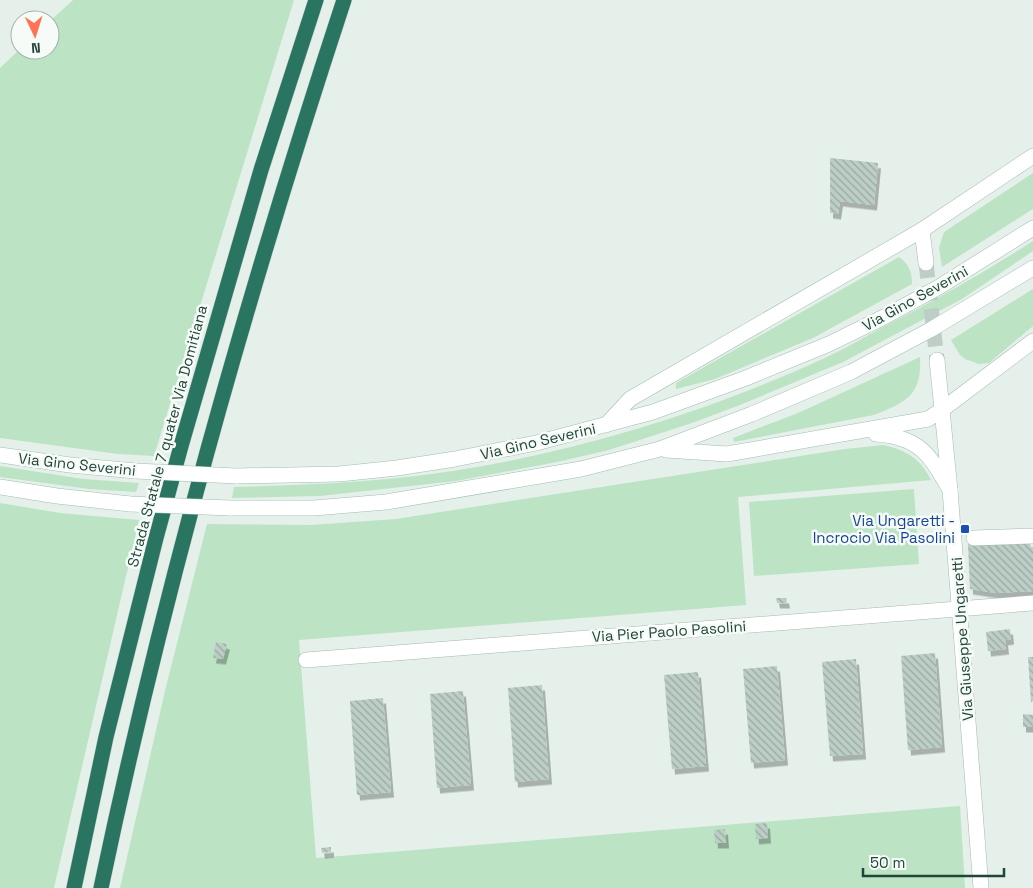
<svg xmlns="http://www.w3.org/2000/svg" width="1033" height="888" font-family="'Space Grotesk',sans-serif">
  <style>
    .grass { fill: #bce3c4 }
    .building { fill: url(#building-back-hatch); filter: url(#shadow) }
    .lines { fill: none; stroke-linecap: round; stroke-linejoin: round }
    .street-tunnel { stroke: #becec7; stroke-width: 15; stroke-dasharray: 15 8; stroke-linecap: butt }
    .street-casing { stroke: #a6b9b1; stroke-width: 16 }
    .secondary-casing { stroke: #a2bdb2; stroke-width: 16 }
    .highway-casing { stroke: #c1cbc8; stroke-width: 16 }
    .street { stroke: #fff; stroke-width: 15 }
    .secondary { stroke: #fff; stroke-width: 15 }
    .highway { stroke: #297561; stroke-width: 15 }
    .secondary-bridge-casing { stroke: #a2bdb2; stroke-width: 16; stroke-linecap: butt }
    .secondary-bridge { stroke: #fff; stroke-width: 15 }
    .transit-dot { fill: #1a4fb4; stroke: #f6fbf8; stroke-width: 2 }
    .labels { text-anchor: middle; dominant-baseline: central; stroke-width: 5; stroke-linejoin: round; paint-order: stroke }
    .street-label { font-size: 15px; fill: #214539; stroke: #f6fbf8 }
    .transit-label { font-size: 15px; fill: #164399; stroke: #f6fbf8; text-anchor: end }
  </style>
  <defs>
    <pattern id="building-back-hatch" width="6" height="6" patternUnits="userSpaceOnUse" patternTransform="scale(1.25)"><rect width="6" height="6" fill="#bccec6"/><path d="M-1 5l2 2M0 0l6 6M5-1l2 2" fill="none" stroke="#98a9a2"/></pattern>
    <filter id="shadow"><feDropShadow dx="3" dy="5.5" stdDeviation="0" flood-color="#0004"/></filter>
  </defs>
  <rect width="100%" height="100%" fill="#e5f0ea"/>
  <path class="grass" d="M 73,0 L 294,0 L 154,456 L 118,454 L 0,438 L 0,68 L 20,49 L 50,50 L 50,21 Z
    M 1033,173 L 1033,209 L 942,267 L 939,248 L 944,232 Z
    M 1033,241 L 1033,251 L 962,299 L 843,362 L 740,405 L 692,423 L 609,450 L 557,462 L 456,481 L 320,496 L 232,498 L 234,487 C 309,485 384,482 459,470 C 584,450 713,410 829,356 C 848,347 866,336 885,326 C 936,300 985,272 1033,241 Z
    M 899,257 C 909,264 912,272 912,284 L 813,338 L 715,379 L 676,389 L 676,383 Z
    M 1033,289 L 1033,326 L 989,363 L 979,364 L 965,359 L 960,355 L 951,340 Z
    M 920,357 C 922,396 906,402 874,415 L 734,442 L 733,438 L 798,413 Z
    M 884,445 C 907,451 920,458 931,480 L 738,497 L 746,605 L 299,640 L 316,858 L 960,806 L 965,888 L 120,888 L 165,691 L 207,524 L 311,525 L 396,519 L 845,449 Z
    M 0,466 L 83,479 L 139,483 L 136,492 L 89,489 L 0,477 Z
    M 914,489 L 919,564 L 754,576 L 749,502 Z
    M 0,503 L 60,513 L 139,520 L 54,888 L 0,888 Z"/>
  <path class="building" d="M 830,158 L 878,163 L 874,205 L 840,201 L 838,214 L 830,213 Z
    M 1030,542 L 1031,548 L 1033,548 L 1033,591 L 996,593 L 970,589 L 968,544 Z
    M 776,598 L 786,598 L 787,603 L 777,603 Z
    M 1010,629 L 1011,639 L 1005,640 L 1006,649 L 988,651 L 986,632 Z
    M 216,642 L 227,644 L 223,659 L 213,658 Z
    M 935,653 L 942,747 L 908,750 L 901,656 Z
    M 1028,657 L 1033,657 L 1033,701 L 1031,702 Z
    M 856,659 L 863,754 L 830,756 L 822,662 Z
    M 777,666 L 785,760 L 751,763 L 743,669 Z
    M 698,672 L 706,766 L 672,769 L 664,675 Z
    M 542,685 L 549,779 L 515,782 L 508,688 Z
    M 463,691 L 471,785 L 437,788 L 430,694 Z
    M 383,698 L 391,792 L 357,795 L 350,701 Z
    M 1023,714 L 1033,715 L 1033,727 L 1023,727 Z
    M 767,823 L 768,838 L 756,839 L 755,824 Z
    M 725,829 L 726,843 L 715,843 L 714,830 Z
    M 331,847 L 331,852 L 322,853 L 321,848 Z"/>
  <g class="lines">
    <path class="street-tunnel" d="M 926,263 L 937,360"/>
    <g class="street-casing">
      <path id="street" d="M 926,263 L 922,230 L 1033,156
        M 937,360 L 950,490 L 981,888
        M 943,409 L 1033,341
        M 974,538 L 1033,536
        M 306,660 L 1033,603"/>
    </g>
    <g class="secondary-casing">
      <path id="secondary" d="M 606,425 L 630,399 L 922,230
        M 876,434 C 920,437 930,455 950,490
        M 666,450 L 727,454 L 928,419 L 943,409
        M 0,455 L 70,465 L 136,471
        M 236,476 L 339,474 L 397,468 L 455,459 L 536,443 L 653,412 L 746,378 L 829,344 L 884,317 L 939,287 L 1033,228
        M 0,487 L 57,496 L 130,504
        M 230,508 L 314,508 L 386,502 L 581,469 L 660,449 L 752,414 L 851,372 L 930,330 L 1033,268"/>
    </g>
    <g class="highway-casing">
      <path id="highway" d="M 74,888 L 106,737 L 156,538 L 181,446 L 261,170 L 316,0
        M 101,888 C 164,587 248,292 344,0"/>
    </g>
    <use href="#street" class="street"/>
    <use href="#secondary" class="secondary"/>
    <use href="#highway" class="highway"/>
    <g class="secondary-bridge-casing">
      <path id="secondary-bridge" d="M 136,471 L 236,476
        M 130,504 L 230,508"/>
    </g>
    <use href="#secondary-bridge" class="secondary-bridge"/>
  </g>
  <rect class="transit-dot" x="960" y="524" width="10" height="10" rx="2.5"/>
  <g class="labels">
    <g class="street-label">
      <text transform="translate(915 298) rotate(-29)">Via Gino Severini</text>
      <text transform="translate(167 436) rotate(-75)">Strada Statale 7 quater Via Domitiana</text>
      <text transform="translate(538 441) rotate(-13)">Via Gino Severini</text>
      <text transform="translate(77 464) rotate(6)">Via Gino Severini</text>
      <text transform="translate(669 631) rotate(-4)">Via Pier Paolo Pasolini</text>
      <text transform="translate(962 639) rotate(-94)">Via Giuseppe Ungaretti</text>
    </g>
    <g class="transit-label">
      <text x="955" y="520">Via Ungaretti -<tspan x="955" dy="17">Incrocio Via Pasolini</tspan></text>
    </g>
  </g>
  <g transform="translate(35 35) rotate(176)"><circle r="24" fill="#f6fbf8" stroke="#a1b2ac"/>
  <path d="M0-4L9 19L0 12L-9 19Z" fill="#ff7354"/>
  <text y="-8" font-size="14" font-weight="bold" text-anchor="middle" fill="#214539">N</text>
  </g>
  <path d="M863 868v8h141v-8" fill="none" stroke="#214539" stroke-width="2.5"/>
  <text x="870" y="868" font-size="15" fill="#214539" stroke="#f6fbf8" stroke-width="4" paint-order="stroke">50 m</text>
</svg>
